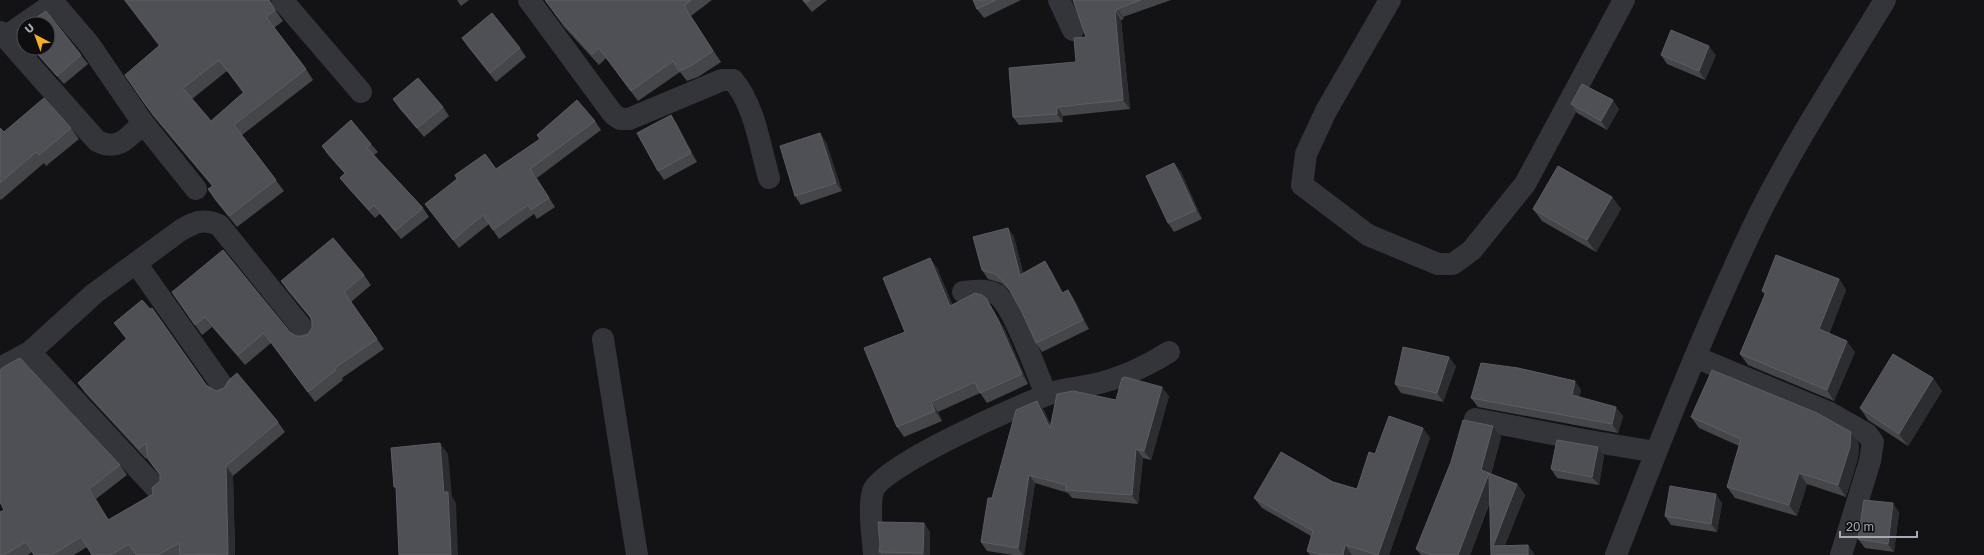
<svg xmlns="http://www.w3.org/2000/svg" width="1984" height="555" font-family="'Golos Text',sans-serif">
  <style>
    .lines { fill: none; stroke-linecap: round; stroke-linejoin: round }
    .minor { stroke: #34353a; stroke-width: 22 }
    .wall { fill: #44464a; fill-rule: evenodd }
    .shaded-wall { fill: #2c2d30 }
    .building { fill: #4f5056; stroke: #5c5e65; fill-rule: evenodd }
  </style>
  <rect width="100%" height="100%" fill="#131315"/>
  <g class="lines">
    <path class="minor" d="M 282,0 L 361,92
      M 529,0 L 613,114 L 620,119 L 629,119 L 722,80 L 733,80 C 755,106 760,147 769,178
      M 1059,0 L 1073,30
      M 1390,0 L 1326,111 L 1306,154 L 1302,185 L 1368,235 L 1438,264 L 1453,264 L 1472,250 L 1525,184 L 1624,0
      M 0,32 L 5,37 L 47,8 L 52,7 L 59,9 L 89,44 L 143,123 L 196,189
      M 5,37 L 97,141 C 118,152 129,137 143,123
      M 136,263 L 224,388
      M 963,292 C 973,291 987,289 996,294 C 1011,302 1039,377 1046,395
      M 603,339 L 637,555
      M 30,352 L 155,487
      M 1695,357 L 1830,413 L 1867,434 L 1873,442 L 1870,461 L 1841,555
      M 0,368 L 30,352 L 95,293 L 181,230 C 195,222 203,218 219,225 L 307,334
      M 1475,419 L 1584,440 L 1656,452
      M 874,555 C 873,537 868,509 873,491 C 882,465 1022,404 1052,393 C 1065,388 1079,388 1091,385 C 1120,379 1145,367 1169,352
      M 1616,555 C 1658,446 1701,337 1751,231 C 1789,151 1839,76 1885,0"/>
  </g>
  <path class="wall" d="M 124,0 L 270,0 L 270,2 L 283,21 L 274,28 L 306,69 L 313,80 L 242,135 L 284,191 L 237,227 L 215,200 L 208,189 L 212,186 L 153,116 L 125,75 L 159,46 ZM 227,71 L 243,93 L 211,121 L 192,99 Z
    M 457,0 L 469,0 L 461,6 Z
    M 545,0 L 712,0 L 691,16 L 721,62 L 698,77 L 687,81 L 680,72 L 638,101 L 606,58 L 599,65 L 564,27 Z
    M 802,0 L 827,0 L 812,12 Z
    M 973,0 L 1021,0 L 984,18 L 977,9 Z
    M 1073,0 L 1171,0 L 1123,17 L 1124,19 L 1121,20 L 1130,109 L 1063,116 L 1063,122 L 1019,125 L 1013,117 L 1076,62 L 1086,37 Z
    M 462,38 L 520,48 L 526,57 L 496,82 L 468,47 Z
    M 31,48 L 48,48 L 81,55 L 88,64 L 64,84 Z
    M 1661,55 L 1716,55 L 1705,80 L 1667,64 Z
    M 393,99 L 443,107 L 449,116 L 424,137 L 399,108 Z
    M 1571,104 L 1619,109 L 1607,130 L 1577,113 Z
    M 671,115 L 677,124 L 697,162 L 664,180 L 658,171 Z
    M 595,121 L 601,130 L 537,178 L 555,207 L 537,219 L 534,214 L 499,239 L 489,224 L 459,248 L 425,204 L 496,169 L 540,139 L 537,135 Z
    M 0,128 L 4,132 L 71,128 L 79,139 L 46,166 L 44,163 L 1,200 L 0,199 Z
    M 826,142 L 842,191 L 801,205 L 795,196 Z
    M 371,144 L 378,152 L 374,155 L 423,208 L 429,217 L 401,239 L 380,214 L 375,218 L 347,187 L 340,178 L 345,174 L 328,155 L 322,146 Z
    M 1181,172 L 1202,219 L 1174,232 L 1168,223 Z
    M 1612,197 L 1621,209 L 1596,252 L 1542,221 L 1533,209 Z
    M 1008,228 L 1014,237 L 1023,273 L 1051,270 L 1063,293 L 1068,290 L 1074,299 L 1089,329 L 1042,352 L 1036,343 L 1021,310 L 1010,291 L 1001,283 L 988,279 L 982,270 Z
    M 930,258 L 937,268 L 952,304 L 986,298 L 992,308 L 1005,330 L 1028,384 L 987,403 L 980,393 L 938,412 L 942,421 L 904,437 L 897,427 L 905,332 Z
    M 364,275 L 371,285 L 351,302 L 384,349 L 342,378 L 343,380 L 315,402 L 271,343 L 245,365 L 212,327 L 202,335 L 172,292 L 290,332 L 296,336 L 302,336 L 308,334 L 312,328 L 312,322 L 311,319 L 288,291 L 281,281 Z
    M 1839,279 L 1846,290 L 1829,334 L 1855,352 L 1834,401 L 1748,365 L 1740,354 L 1765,295 L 1762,291 Z
    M 114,323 L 216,391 L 278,422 L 285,432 L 233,476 L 235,555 L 136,555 L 135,554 L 134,555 L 92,555 L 87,547 L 74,555 L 34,555 L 32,552 L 28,555 L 0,555 L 120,465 L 127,475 L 96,499 L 109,520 L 153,494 L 160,481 L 160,475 L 148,459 L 148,457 L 146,459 L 85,393 L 78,383 L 126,339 Z
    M 1456,366 L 1443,402 L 1401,393 L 1395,384 Z
    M 1933,378 L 1942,391 L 1908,446 L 1868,420 L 1860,408 Z
    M 1581,390 L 1579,397 L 1623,416 L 1618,433 L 1478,407 L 1471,398 Z
    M 1169,396 L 1151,460 L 1143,458 L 1138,504 L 1072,498 L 1068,493 L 1035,483 L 1024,555 L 1013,555 L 987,551 L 981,542 L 992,498 L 1044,410 L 1050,424 L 1116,400 Z
    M 1691,417 L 1859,444 L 1858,458 L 1846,497 L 1807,484 L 1797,516 L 1735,498 L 1727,487 L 1739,446 L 1699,428 Z
    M 1493,426 L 1501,437 L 1491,474 L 1517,484 L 1525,495 L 1505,545 L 1491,555 L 1490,502 L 1470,555 L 1421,555 L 1416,549 Z
    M 1430,438 L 1389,555 L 1310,555 L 1307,551 L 1311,536 L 1262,508 L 1254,498 L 1333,482 L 1357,489 L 1375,454 Z
    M 1598,447 L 1604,456 L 1599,485 L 1557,478 L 1551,469 Z
    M 1722,503 L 1717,532 L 1671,525 L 1665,516 Z
    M 1899,512 L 1894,552 L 1865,548 L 1858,539 Z
    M 924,523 L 930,532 L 930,555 L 881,555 L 879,552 Z"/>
  <path class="shaded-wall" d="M 684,6 L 691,16 L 721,62 L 713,51 Z
    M 1117,9 L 1123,17 L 1124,19 L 1117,11 Z
    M 1115,11 L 1121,20 L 1130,109 L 1123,100 Z
    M 1709,46 L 1716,55 L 1705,80 L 1699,71 Z
    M 1613,100 L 1619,109 L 1607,130 L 1601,121 Z
    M 1057,107 L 1063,116 L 1063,122 L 1057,114 Z
    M 671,115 L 677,124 L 697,162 L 691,153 Z
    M 820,133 L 826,142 L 842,191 L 836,183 Z
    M 1174,163 L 1181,172 L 1202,219 L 1196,210 Z
    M 530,169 L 537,178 L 555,207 L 549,198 Z
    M 1612,197 L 1621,209 L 1596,252 L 1587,240 Z
    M 1008,228 L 1014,237 L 1026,284 L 1020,275 Z
    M 930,258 L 937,268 L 957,315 L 950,306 Z
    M 1045,261 L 1051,270 L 1068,302 L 1062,293 Z
    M 1839,279 L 1846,290 L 1827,340 L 1819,329 Z
    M 1068,290 L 1074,299 L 1089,329 L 1083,320 Z
    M 986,298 L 992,308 L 1005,330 L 1028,384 L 1022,374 Z
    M 1847,341 L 1855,352 L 1834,401 L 1827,390 Z
    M 1449,357 L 1456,366 L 1443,402 L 1437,393 Z
    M 1933,378 L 1942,391 L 1908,446 L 1899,434 Z
    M 1575,381 L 1581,390 L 1578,404 L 1572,395 Z
    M 1162,387 L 1169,396 L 1151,460 L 1144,451 Z
    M 1037,401 L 1044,410 L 1056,436 L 1050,428 Z
    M 931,402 L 938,412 L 942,421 L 935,411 Z
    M 1616,407 L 1623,416 L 1618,433 L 1612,424 Z
    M 1493,426 L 1501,437 L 1490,476 L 1496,484 L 1470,555 L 1458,555 Z
    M 1423,428 L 1430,438 L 1389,555 L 1378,555 Z
    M 1851,432 L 1859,444 L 1858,458 L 1846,497 L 1838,485 Z
    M 440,443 L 448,454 L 452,496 L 456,503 L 458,555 L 451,555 Z
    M 1598,447 L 1604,456 L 1599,485 L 1592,477 Z
    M 1136,449 L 1143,458 L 1138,504 L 1132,495 Z
    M 226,466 L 233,476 L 235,555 L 229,555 L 228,554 Z
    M 1799,473 L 1807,484 L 1797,516 L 1789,505 Z
    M 1029,475 L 1035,483 L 1024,555 L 1023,555 L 1018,548 Z
    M 1517,484 L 1525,495 L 1501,555 L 1493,546 Z
    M 89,489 L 96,499 L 115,530 L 108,520 Z
    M 1716,494 L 1722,503 L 1717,532 L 1711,524 Z
    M 1893,503 L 1899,512 L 1894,552 L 1888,544 Z
    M 924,523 L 930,532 L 930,555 L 925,555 L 923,553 Z
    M 1345,545 L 1352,555 L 1343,555 Z
    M 1528,545 L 1535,555 L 1528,555 Z"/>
  <path class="building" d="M 125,0 L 269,0 L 275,10 L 266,17 L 306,69 L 234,125 L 276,180 L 229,216 L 208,189 L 213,186 L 145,104 L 125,75 L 160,45 ZM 219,60 L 244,92 L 211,121 L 183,88 Z
    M 545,0 L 691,0 L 684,6 L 713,51 L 691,66 L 679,71 L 673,61 L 631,91 L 599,48 L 592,54 L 557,16 Z
    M 803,0 L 810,0 L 806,3 Z
    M 973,0 L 996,0 L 977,9 Z
    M 1073,0 L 1141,0 L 1117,9 L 1117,11 L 1115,11 L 1123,100 L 1057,107 L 1057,114 L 1013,117 L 1009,68 L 1076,62 L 1074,38 L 1086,37 Z
    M 46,11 L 81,55 L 57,76 L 33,48 L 48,48 L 48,24 L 27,24 Z
    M 492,13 L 520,48 L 490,73 L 462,38 Z
    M 24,26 L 24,38 L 17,30 Z
    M 1671,30 L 1709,46 L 1699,71 L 1661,55 Z
    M 418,78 L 443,107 L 417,128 L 393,99 Z
    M 1582,84 L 1613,100 L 1601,121 L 1571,104 Z
    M 44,98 L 71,128 L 39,155 L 36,152 L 0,183 L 0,128 L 4,132 Z
    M 577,100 L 595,121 L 530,169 L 549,198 L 531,210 L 528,205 L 493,230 L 483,215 L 453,240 L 425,204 L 457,179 L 455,175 L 485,154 L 496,169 L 540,139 L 537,135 Z
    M 671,115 L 691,153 L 658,171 L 637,133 Z
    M 351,120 L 371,144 L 367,148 L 423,208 L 395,231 L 374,205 L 369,210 L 340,178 L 345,173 L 322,146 Z
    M 820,133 L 836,183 L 795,196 L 780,146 Z
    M 1174,163 L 1196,210 L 1168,223 L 1146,176 Z
    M 1558,166 L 1612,197 L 1587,240 L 1533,209 Z
    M 1008,228 L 1020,275 L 1045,261 L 1062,293 L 1068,290 L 1083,320 L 1036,343 L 1021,310 L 1006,284 L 995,274 L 982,270 L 973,237 Z
    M 333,238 L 364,275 L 344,292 L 377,339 L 335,368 L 336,370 L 308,392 L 264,333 L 238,355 L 205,317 L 195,325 L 172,292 L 223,250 L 290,332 L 296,336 L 302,336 L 308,334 L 312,328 L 312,322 L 310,316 L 281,281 Z
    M 1776,255 L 1839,279 L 1819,329 L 1847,341 L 1827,390 L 1740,354 L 1766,292 L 1762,291 Z
    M 930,258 L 950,306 L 975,293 L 982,295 L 986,298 L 998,320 L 1022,374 L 980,393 L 975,382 L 931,402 L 935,411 L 897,427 L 864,348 L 905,332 L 883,278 Z
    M 142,300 L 150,309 L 152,308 L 207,386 L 216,391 L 224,388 L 229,380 L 237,373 L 278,422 L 226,466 L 228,554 L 180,555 L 179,543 L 158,555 L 136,555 L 129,544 L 111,555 L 92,555 L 81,537 L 52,555 L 34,555 L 26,542 L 4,555 L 0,555 L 0,512 L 4,510 L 0,502 L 0,370 L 5,366 L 20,358 L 120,465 L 89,489 L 108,520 L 153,494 L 152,488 L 160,481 L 160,475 L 148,459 L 146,443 L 139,449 L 78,383 L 127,338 L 114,323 Z
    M 1403,347 L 1449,357 L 1437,393 L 1395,384 Z
    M 1893,354 L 1933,378 L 1899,434 L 1860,408 Z
    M 1481,363 L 1518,368 L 1575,381 L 1572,395 L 1616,407 L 1612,424 L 1471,398 Z
    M 1712,370 L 1817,413 L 1851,432 L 1850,447 L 1838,485 L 1799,473 L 1789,505 L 1727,487 L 1741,439 L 1691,417 Z
    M 1125,377 L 1162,387 L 1144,451 L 1136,449 L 1132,495 L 1066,490 L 1066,485 L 1029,475 L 1018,548 L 981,542 L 988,498 L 992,498 L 1016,410 L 1037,401 L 1050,428 L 1057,394 L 1073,391 L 1116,400 L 1122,378 Z
    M 1389,416 L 1423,428 L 1378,555 L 1345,545 L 1343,555 L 1323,555 L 1307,551 L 1313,531 L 1254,498 L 1281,452 L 1333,482 L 1357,489 L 1369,452 L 1375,454 Z
    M 1463,420 L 1493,426 L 1481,470 L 1517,484 L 1493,546 L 1528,545 L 1528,555 L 1491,555 L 1489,473 L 1458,555 L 1432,555 L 1416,549 L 1451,462 Z
    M 1557,440 L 1598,447 L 1592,477 L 1551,469 Z
    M 440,443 L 444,492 L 448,492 L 451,555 L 399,555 L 396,487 L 394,487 L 391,448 Z
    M 1670,486 L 1716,494 L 1711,524 L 1665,516 Z
    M 1864,500 L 1893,503 L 1888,544 L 1858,539 Z
    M 878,522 L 924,523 L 923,553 L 879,552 L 880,545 Z"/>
  <g transform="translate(36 36) rotate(319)"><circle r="19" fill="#0e0e10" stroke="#4a4c52"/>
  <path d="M0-3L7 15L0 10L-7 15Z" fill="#f6ad2a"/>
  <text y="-6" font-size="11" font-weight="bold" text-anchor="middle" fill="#a4aab6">U</text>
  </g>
  <path d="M1840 531v6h77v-6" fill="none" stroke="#a4aab6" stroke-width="2"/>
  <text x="1846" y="531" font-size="12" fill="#a4aab6" stroke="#0e0e10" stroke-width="3" paint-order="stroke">20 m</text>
</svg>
